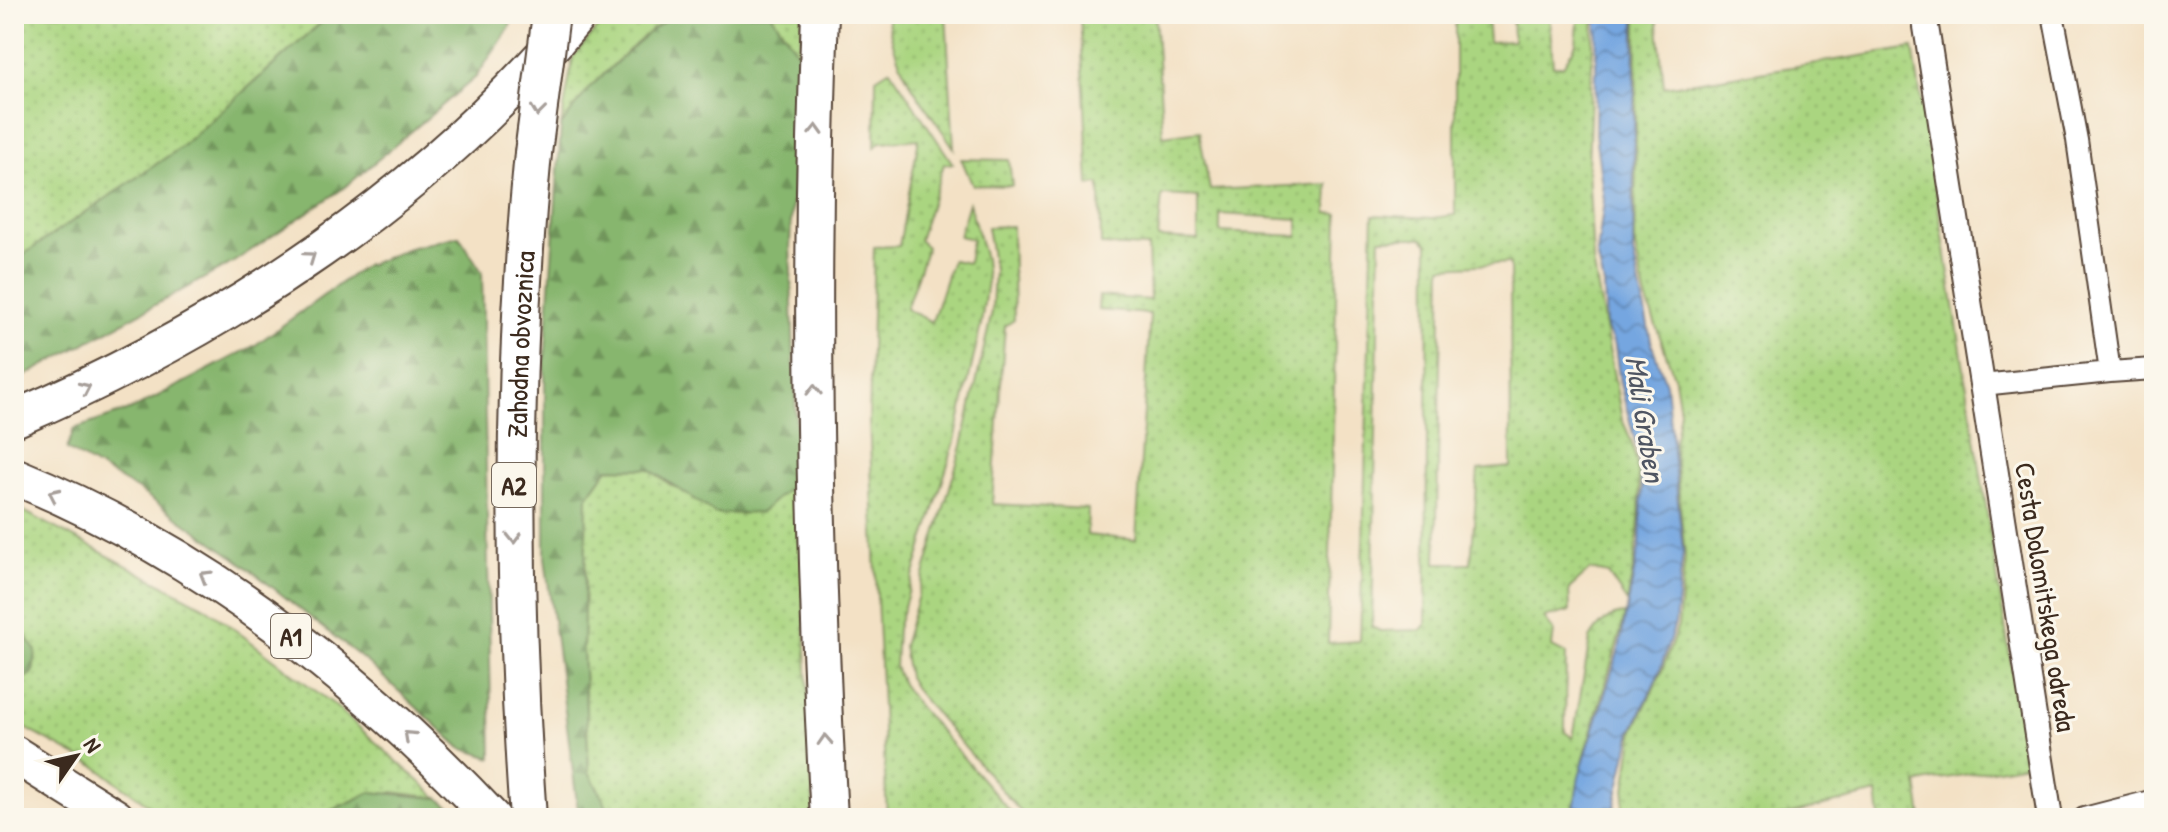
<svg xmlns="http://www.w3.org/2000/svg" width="2168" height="832" font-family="'Patrick Hand',sans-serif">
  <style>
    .grass { fill: url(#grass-dots); stroke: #72804f; stroke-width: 2; fill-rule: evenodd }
    .forest { fill: url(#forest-firs); stroke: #617046; stroke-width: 2 }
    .water { fill: url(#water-waves); stroke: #58687f; stroke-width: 2 }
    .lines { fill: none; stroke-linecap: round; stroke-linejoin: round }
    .minor-casing { stroke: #574537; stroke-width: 24 }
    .tertiary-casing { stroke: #574537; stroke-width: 28 }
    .motorway-casing { stroke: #574537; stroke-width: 40 }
    .minor { stroke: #fff; stroke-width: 20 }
    .tertiary { stroke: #fff; stroke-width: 24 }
    .motorway { stroke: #fff; stroke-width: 36 }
    .motorway-bridge-casing { stroke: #574537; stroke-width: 40; stroke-linecap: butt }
    .motorway-bridge { stroke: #fff; stroke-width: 36 }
    .oneway { stroke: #a79f9a }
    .labels { text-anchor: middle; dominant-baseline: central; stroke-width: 6; stroke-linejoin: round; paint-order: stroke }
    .shield { fill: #fbf7ec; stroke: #75685c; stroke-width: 2 }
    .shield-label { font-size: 26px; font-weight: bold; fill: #3b2a1e }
    .street-label { font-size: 28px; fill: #3b2a1e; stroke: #fbf7ec }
    .water-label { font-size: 30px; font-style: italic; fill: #4f5562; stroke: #fbf7ec }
  </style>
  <defs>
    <pattern id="grass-dots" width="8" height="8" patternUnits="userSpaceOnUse" patternTransform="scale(2)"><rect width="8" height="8" fill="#aad580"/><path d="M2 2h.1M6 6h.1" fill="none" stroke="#93b76e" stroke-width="1.8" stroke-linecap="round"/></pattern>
    <pattern id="forest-firs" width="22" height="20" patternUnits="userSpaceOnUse" patternTransform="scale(2)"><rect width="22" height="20" fill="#87b66e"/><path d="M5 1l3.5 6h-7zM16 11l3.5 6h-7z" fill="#70945a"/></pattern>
    <pattern id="water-waves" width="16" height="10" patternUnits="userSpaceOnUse" patternTransform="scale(2)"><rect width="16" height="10" fill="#75a6e0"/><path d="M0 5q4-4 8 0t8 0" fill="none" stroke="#6187b5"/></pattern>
  </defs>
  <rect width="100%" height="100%" fill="#fbf7ec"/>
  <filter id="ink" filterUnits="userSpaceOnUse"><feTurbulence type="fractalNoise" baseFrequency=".0125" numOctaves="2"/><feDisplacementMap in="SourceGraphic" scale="16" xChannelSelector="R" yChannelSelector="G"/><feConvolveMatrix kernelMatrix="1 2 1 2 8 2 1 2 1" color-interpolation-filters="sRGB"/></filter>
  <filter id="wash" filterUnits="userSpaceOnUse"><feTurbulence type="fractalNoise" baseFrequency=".006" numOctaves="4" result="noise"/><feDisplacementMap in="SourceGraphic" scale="32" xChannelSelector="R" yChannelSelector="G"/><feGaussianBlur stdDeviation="1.8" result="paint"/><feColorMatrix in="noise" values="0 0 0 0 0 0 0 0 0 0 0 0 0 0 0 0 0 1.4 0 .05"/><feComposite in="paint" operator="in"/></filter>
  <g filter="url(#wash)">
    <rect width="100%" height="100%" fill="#f3e1c5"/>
    <path class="grass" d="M 14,14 L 331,14 L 180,148 L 14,261 Z
      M 609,14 L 676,14 C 630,44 593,82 561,126 L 573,57 Z
      M 771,14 L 803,14 L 799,54 Z
      M 887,14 L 946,14 L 954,148 C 922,100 894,72 887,14 Z
      M 1080,14 L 1155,14 L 1163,136 L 1199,131 L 1210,190 L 1328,184 L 1327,213 L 1338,214 L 1328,643 L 1360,641 L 1373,215 L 1433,218 L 1455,215 L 1455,14 L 1493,14 L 1487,15 L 1489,42 L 1513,41 L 1512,14 L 1549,14 L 1553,66 L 1563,66 L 1576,44 L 1579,14 L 1594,14 L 1588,167 L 1593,262 L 1622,420 C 1651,474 1638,544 1627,602 L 1608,574 L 1590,570 L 1569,589 L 1570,611 L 1544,618 L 1554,631 L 1552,647 L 1566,654 L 1565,732 L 1573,738 L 1590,639 C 1598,625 1608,615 1625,614 C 1609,682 1581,749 1572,818 L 1026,818 L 917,692 L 908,677 L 903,646 L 962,446 L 992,312 L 994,269 L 987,227 L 1012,226 L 1014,320 L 1005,326 L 992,504 L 1088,509 L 1087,535 L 1136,540 L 1150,314 L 1098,310 L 1099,296 L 1150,300 L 1148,247 L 1101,245 L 1100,184 L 1089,185 ZM 1162,195 L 1198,197 L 1198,240 L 1158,238 ZM 1220,214 L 1298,219 L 1298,236 L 1220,232 ZM 1380,238 L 1423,238 L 1428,244 L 1426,624 L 1421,630 L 1380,631 L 1372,627 ZM 1510,263 L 1511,467 L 1478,470 L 1471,563 L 1436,563 L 1442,267 Z
      M 1637,14 L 1657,14 L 1664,87 L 1913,48 L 2027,764 L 1917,783 L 1922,818 L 1880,818 L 1877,793 L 1775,818 L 1621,818 L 1634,730 L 1661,673 L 1678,626 L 1685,556 L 1674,444 L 1680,411 L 1675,379 L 1645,295 L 1635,247 Z
      M 890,69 L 953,164 L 944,164 L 919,240 L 927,247 L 906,309 L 932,322 L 952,260 L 968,263 L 972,239 L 959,236 L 969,203 L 985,259 L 987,281 L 981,324 L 955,441 L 897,629 L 895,667 L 902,684 L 918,706 L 1016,818 L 887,818 L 869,420 L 874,247 L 899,246 L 919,139 L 880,142 L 875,147 L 876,78 Z
      M 961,159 L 1009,160 L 1012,186 L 973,185 Z
      M 608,468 L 649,469 L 672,486 L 760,513 L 798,480 L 814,818 L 624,818 L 607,807 L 589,772 L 583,650 L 587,497 Z
      M 14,506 L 205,607 L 333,704 L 438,798 L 393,792 L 326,813 L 324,818 L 166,818 L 95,766 L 14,722 L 14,684 L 33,673 L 26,637 L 14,633 Z"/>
    <path class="forest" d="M 331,14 L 514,14 L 509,29 L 476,77 L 344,188 L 232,263 L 14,382 L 14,261 L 180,148 Z
      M 676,14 L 771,14 L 799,54 L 790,244 L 798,480 L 760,513 L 716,514 L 649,469 L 608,468 L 587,497 L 583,650 L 589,772 L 607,807 L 624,818 L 579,818 L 545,558 L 545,361 L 561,126 L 589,88 L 650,31 Z
      M 459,236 L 482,272 L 492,758 L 461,748 L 368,663 L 238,560 L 140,491 L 67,449 L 74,429 L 135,408 L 254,346 L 363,267 L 409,248 Z
      M 14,633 L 26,637 L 36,651 L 33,673 L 14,684 Z
      M 371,792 L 438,798 L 467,818 L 324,818 L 326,813 Z"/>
    <path class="water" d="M 1597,14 L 1635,14 L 1633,253 L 1652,345 L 1666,384 L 1683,551 L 1675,624 L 1659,673 L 1632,731 L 1612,818 L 1573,818 L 1579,776 L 1619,649 L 1640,543 L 1642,487 L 1638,452 L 1620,383 L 1615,346 L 1606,327 L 1604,285 L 1597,254 L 1604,200 L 1595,134 Z"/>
  </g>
  <g filter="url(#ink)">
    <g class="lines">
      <g class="minor-casing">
        <path id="minor" d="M 2110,372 L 2154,369
          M 1982,385 L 2110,372 L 2077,140 L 2053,14
          M 2084,818 L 2154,800"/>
      </g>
      <g class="tertiary-casing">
        <path id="tertiary" d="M 1924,14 L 2050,818"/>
      </g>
      <g class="motorway-casing">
        <g id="motorway">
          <path d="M 820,14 C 809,282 814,550 829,818"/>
          <path d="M 14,419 C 227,328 430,194 579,14"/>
          <path d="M 14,476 C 198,551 357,674 492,818"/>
          <path d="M 14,754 L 116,818"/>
          <path id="s1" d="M 528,818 C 512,595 511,375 533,153"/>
        </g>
      </g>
      <use href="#minor" class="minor"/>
      <use href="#tertiary" class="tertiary"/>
      <use href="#motorway" class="motorway"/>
      <g class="motorway-bridge-casing">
        <path id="motorway-bridge" d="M 533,153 L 551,14"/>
      </g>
      <use href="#motorway-bridge" class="motorway-bridge"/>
    </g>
    <defs><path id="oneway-chevron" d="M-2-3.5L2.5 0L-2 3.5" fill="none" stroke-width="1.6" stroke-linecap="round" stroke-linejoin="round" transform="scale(2)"/></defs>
    <g class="oneway">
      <use href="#oneway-chevron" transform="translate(538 111) rotate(97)"/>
      <use href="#oneway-chevron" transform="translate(816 130) rotate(-88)"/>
      <use href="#oneway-chevron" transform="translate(310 257) rotate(-35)"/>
      <use href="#oneway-chevron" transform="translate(85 388) rotate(-25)"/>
      <use href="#oneway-chevron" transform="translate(814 390) rotate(-91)"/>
      <use href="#oneway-chevron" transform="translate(54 494) rotate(-155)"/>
      <use href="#oneway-chevron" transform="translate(514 538) rotate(89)"/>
      <use href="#oneway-chevron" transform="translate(205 576) rotate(-149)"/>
      <use href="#oneway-chevron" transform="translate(409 736) rotate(-137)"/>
      <use href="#oneway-chevron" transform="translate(825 740) rotate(-93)"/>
    </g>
  </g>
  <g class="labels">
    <g class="shield">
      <rect x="492" y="463" width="44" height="44" rx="6"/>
      <rect x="271" y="614" width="40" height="44" rx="6"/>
    </g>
    <g class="shield-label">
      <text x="514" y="485">A2</text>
      <text x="291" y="636">A1</text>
    </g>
    <g class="street-label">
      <text stroke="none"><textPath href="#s1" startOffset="474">Zahodna obvoznica</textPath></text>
      <text transform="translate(2046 597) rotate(81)">Cesta Dolomitskega odreda</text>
    </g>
    <g class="water-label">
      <text transform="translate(1646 419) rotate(81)">Mali Graben</text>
    </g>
  </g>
  <rect width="2168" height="832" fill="none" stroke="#fbf7ec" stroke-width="48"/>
  <g transform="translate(76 756) rotate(56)" stroke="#fbf7ec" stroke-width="6" paint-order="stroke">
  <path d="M0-6L14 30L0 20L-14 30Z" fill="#3b2a1e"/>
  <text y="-12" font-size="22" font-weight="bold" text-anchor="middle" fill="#3b2a1e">N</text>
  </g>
</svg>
